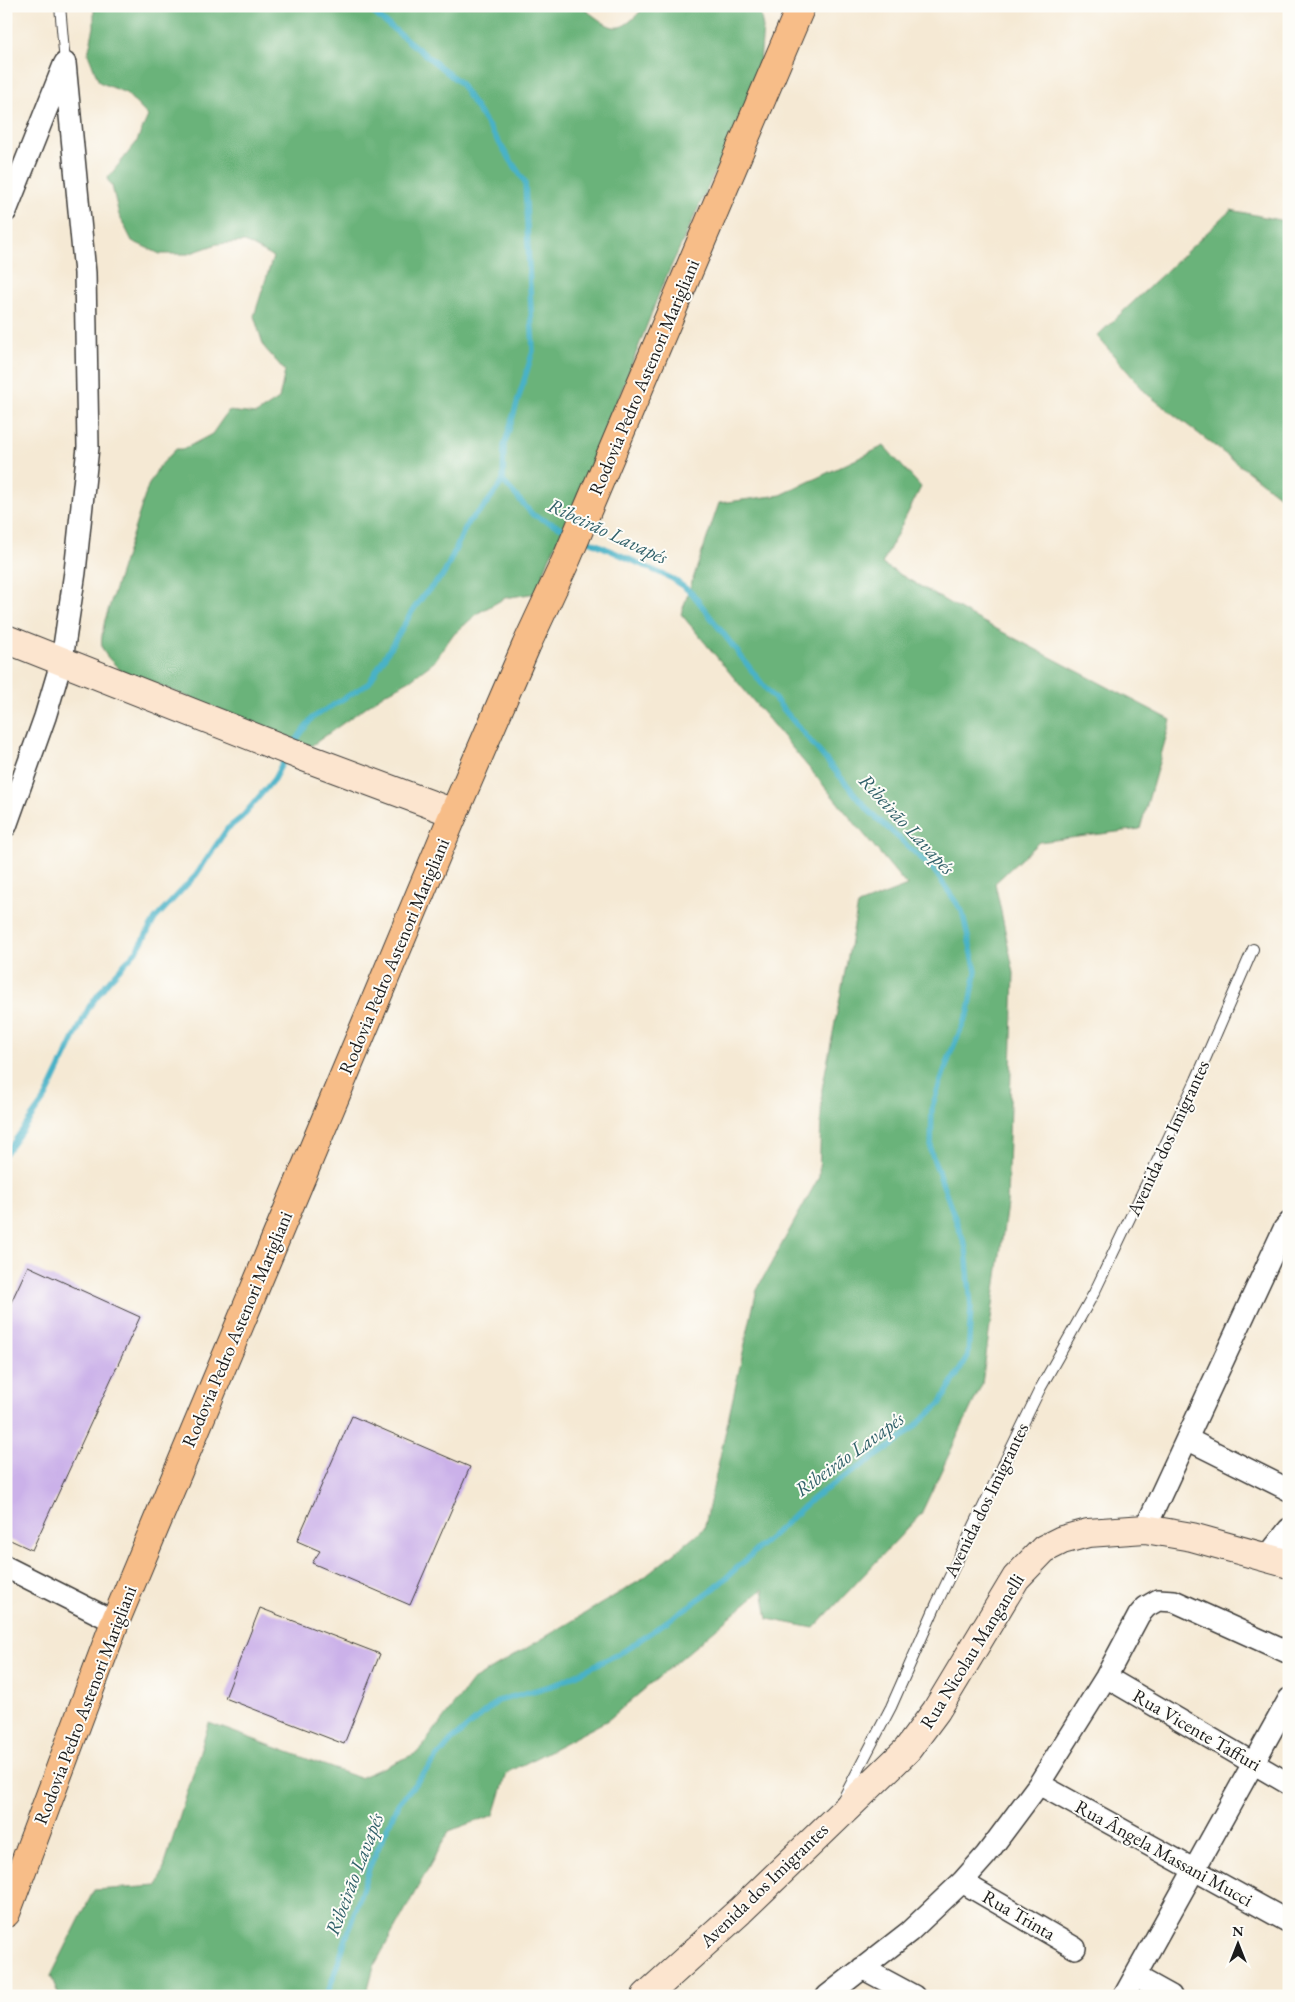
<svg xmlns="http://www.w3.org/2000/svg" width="1295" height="2002" font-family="'EB Garamond',serif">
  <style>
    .forest { fill: #6ab37a; stroke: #43684b }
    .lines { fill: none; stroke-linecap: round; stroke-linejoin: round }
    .stream { stroke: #48b2c7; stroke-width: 5.5 }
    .building { fill: #cbb1e9 }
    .lane-casing { stroke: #3d3b38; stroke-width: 12 }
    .street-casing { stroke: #3d3b38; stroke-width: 24 }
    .secondary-casing { stroke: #3d3b38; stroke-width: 30 }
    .primary-casing { stroke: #3d3b38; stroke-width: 30 }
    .lane { stroke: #fff; stroke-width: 10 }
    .street { stroke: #fff; stroke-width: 21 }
    .secondary { stroke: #fce5cf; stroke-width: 28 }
    .primary { stroke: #f7bd88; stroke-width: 28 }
    .labels { text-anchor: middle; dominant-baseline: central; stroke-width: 4; stroke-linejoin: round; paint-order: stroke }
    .street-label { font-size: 19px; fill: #1c1c1c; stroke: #fdfcf7 }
    .water-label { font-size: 20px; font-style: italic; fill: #306069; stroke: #fdfcf7 }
  </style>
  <rect width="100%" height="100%" fill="#fdfcf7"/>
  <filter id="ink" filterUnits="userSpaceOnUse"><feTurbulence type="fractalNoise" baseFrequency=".02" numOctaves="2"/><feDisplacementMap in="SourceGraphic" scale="10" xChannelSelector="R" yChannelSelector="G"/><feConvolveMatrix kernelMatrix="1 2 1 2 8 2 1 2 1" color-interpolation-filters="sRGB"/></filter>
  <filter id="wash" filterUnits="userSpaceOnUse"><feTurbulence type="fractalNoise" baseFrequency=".0096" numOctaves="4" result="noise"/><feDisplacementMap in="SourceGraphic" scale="20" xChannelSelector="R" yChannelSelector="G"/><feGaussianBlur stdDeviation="1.12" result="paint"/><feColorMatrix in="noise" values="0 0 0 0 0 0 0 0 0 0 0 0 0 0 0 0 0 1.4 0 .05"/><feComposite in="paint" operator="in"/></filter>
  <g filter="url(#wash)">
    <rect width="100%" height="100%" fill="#f5e9d4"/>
    <path class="forest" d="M 94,6 L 580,6 C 612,28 616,40 645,6 L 759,6 L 763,28 L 760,63 L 748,101 L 662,286 L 601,444 L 549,559 L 536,593 L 505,598 L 478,613 L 452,636 L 434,662 L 410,680 L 384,694 L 311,746 L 120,670 C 99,649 99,649 105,620 L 148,486 L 158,468 L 176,449 L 184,449 L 212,434 L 228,411 L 256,414 L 279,399 L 285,371 L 264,347 L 254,316 L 273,257 L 245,242 L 217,244 L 188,254 L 160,254 L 132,241 L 119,215 L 112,186 L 107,179 L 136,143 L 148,116 L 126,93 L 99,82 L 88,54 L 94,27 Z
      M 1231,210 L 1289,222 L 1289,503 L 1147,394 L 1097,336 Z
      M 884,446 L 921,487 L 882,564 L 968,614 L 1171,720 L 1140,829 L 1039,842 L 995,883 L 1014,973 L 1007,1204 L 982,1384 L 921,1514 L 814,1628 L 768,1619 L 763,1589 L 608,1720 L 507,1773 L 494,1815 L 449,1831 L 374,1966 L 366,1996 L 59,1996 L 51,1976 L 94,1890 L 158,1886 L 209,1723 L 359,1778 L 417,1753 L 473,1680 L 641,1580 L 704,1529 L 757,1289 L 819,1177 L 822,1089 L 858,905 L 907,886 L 681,614 L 719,503 L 781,495 Z"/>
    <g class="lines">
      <path class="stream" d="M 365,6 L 459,82 L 525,182 L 533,351 L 504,446 L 503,481 L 533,515 L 571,532
        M 292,746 L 312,718 L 369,683 L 413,610 L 424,595 L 444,574 L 468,522 L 484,507 L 503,481
        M 6,1153 L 46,1097 L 89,1007 L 107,983 L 138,949 L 155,919 L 196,875 L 227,829 L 242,817 L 274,779 L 285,758
        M 327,1996 L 370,1866 L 398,1804 L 451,1741 L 498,1701 L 557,1684 L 624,1651 L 715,1588 L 813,1498 L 896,1443 L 940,1404 L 968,1356 L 971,1307 L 966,1248 L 931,1152 L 932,1107 L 951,1052 L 969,1011 L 976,971 L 962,911 L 933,869 L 870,812 L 763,685 L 692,593 L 673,579 L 583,538"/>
    </g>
    <g id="blocks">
      <path class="building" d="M 28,1266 L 140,1317 L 32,1550 L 6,1538 L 6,1313 Z
        M 352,1416 L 470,1467 L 410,1605 L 312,1563 L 320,1551 L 297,1541 Z
        M 260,1608 L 380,1654 L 344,1744 L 225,1698 Z"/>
    </g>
  </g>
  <g filter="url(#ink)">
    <use href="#blocks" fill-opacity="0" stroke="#3d3b38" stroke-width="1"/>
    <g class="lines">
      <g class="lane-casing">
        <path id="lane" d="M 60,6 L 65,63
          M 843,1799 L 891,1707 L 937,1603 L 1005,1461 L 1040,1389 L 1094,1293 L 1196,1080 L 1253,949"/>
      </g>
      <g class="street-casing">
        <path id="street" d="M 6,211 L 64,65
          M 6,826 L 45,717 L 62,660 L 75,572 L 88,447 L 85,273 L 65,63
          M 1187,1439 L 1289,1490
          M 1145,1529 L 1284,1229 L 1289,1223
          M 1266,1558 L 1289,1529
          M 6,1567 L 115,1622
          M 1106,1677 L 1289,1784
          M 1039,1784 L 1289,1922
          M 962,1882 L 1075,1948
          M 862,1968 L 914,1996
          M 1135,1976 L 1171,1996
          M 827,1996 L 909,1932 L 962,1882 L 986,1855 L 1039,1784 L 1106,1677 L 1139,1615 L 1146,1607 L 1158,1600 L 1174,1601 L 1289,1653
          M 1124,1996 L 1289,1699"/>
      </g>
      <g class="secondary-casing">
        <path id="secondary" d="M 6,639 L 304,757 L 454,813
          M 646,1996 L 740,1911 L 907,1750 L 936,1711 L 1016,1578 L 1044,1549 L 1062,1540 L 1088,1533 L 1145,1529 L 1192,1537 L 1289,1564"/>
      </g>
      <g class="primary-casing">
        <path id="primary" d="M 6,1913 L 115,1622 L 454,813 L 526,646 L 567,558 L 801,6"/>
      </g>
      <use href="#lane" class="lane"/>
      <use href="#street" class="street"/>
      <use href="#secondary" class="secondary"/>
      <use href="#primary" class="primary"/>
    </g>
  </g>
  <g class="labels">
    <g class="street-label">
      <text transform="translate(644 377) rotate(-67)">Rodovia Pedro Astenori Marigliani</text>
      <text transform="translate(394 956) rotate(-67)">Rodovia Pedro Astenori Marigliani</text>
      <text transform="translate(1168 1138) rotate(-65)">Avenida dos Imigrantes</text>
      <text transform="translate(237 1329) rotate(-67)">Rodovia Pedro Astenori Marigliani</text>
      <text transform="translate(986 1500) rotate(-64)">Avenida dos Imigrantes</text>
      <text transform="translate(972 1651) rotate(-58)">Rua Nicolau Manganelli</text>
      <text transform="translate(85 1705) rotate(-69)">Rodovia Pedro Astenori Marigliani</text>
      <text transform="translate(1197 1730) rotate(30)">Rua Vicente Taffuri</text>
      <text transform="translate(1164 1853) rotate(29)">Rua Ângela Massani Mucci</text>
      <text transform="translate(764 1885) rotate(-44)">Avenida dos Imigrantes</text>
      <text transform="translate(1019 1915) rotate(30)">Rua Trinta</text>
    </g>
    <g class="water-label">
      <text transform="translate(608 531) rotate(25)">Ribeirão Lavapés</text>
      <text transform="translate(907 824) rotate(47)">Ribeirão Lavapés</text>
      <text transform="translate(849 1454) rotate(-36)">Ribeirão Lavapés</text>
      <text transform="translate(354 1874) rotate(-69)">Ribeirão Lavapés</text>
    </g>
  </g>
  <rect width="1295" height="2002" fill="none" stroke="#fdfcf7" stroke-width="25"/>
  <g transform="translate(1238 1944)" stroke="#fdfcf7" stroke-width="4" paint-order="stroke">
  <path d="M0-4L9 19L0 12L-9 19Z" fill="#1c1c1c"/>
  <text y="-8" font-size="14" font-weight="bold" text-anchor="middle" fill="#1c1c1c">N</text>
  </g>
</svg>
